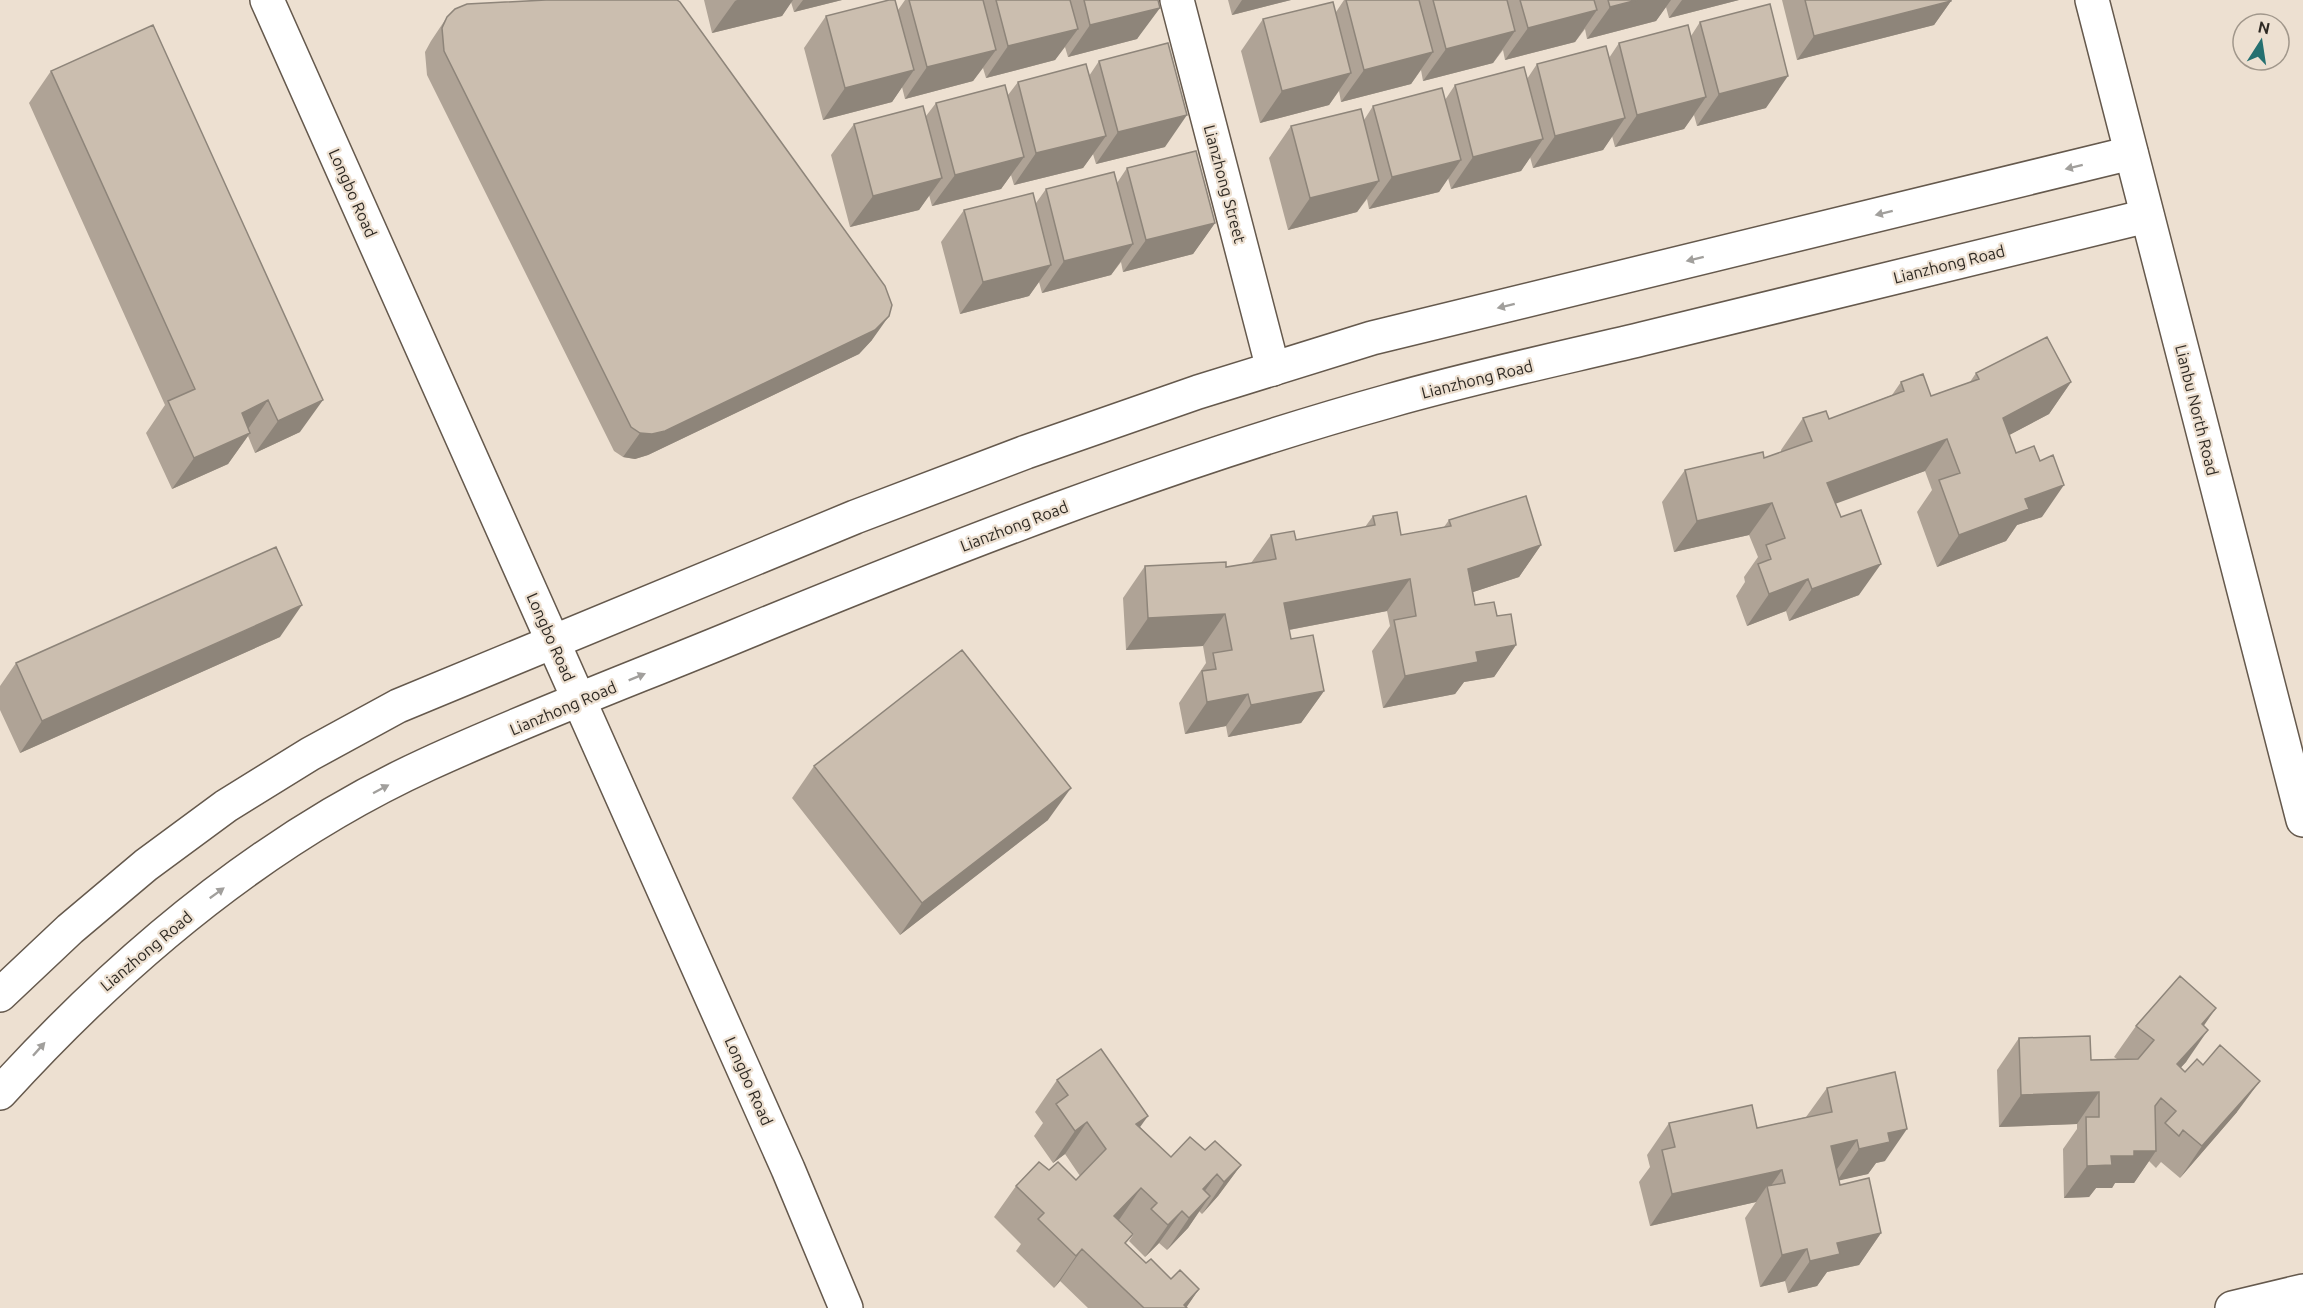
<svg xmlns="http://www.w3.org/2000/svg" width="2303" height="1308" font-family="Ubuntu,sans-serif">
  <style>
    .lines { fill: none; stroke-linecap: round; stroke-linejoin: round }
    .minor-casing { stroke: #65594d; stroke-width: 36 }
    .tertiary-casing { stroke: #65594d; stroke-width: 36 }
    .minor { stroke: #fff; stroke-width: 33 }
    .tertiary { stroke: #fff; stroke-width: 33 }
    .wall { fill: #afa396 }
    .shaded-wall { fill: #8e857a }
    .building { fill: #cbbeaf; stroke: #8e857a; stroke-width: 1.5 }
    .oneway { fill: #a19f9c }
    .labels { text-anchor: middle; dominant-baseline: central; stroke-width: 4.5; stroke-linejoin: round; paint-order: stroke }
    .street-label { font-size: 16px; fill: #2e2923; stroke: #ede0d1 }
  </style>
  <rect width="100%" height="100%" fill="#ede0d1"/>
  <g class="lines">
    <g class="minor-casing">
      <path id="minor" d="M 1177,0 L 1273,369
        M 2092,0 L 2303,820
        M 2232,1308 L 2303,1291"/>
    </g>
    <g class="tertiary-casing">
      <path id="tertiary" d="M 267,0 L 788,1169 L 846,1308
        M 0,995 L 70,929 L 146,865 L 226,806 L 310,754 L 398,706 L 855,517 L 1026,452 L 1198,392 L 1372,338 L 2131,153
        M 0,1093 C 121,960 264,839 428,764 C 528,718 632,679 734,637 C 948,549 1166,463 1389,401 C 1473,377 1558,359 1642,339 C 1810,298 1979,257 2147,216"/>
    </g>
    <use href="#minor" class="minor"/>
    <use href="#tertiary" class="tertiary"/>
  </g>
  <path class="wall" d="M 704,0 L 842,0 L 794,12 L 791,2 L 782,16 L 712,33 Z
    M 905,0 L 1158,0 L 1137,39 L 1068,57 L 1065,47 L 1055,60 L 986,78 L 983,68 L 973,81 L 905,99 L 902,87 L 892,102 L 823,120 L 804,48 L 826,16 L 898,10 Z
    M 1228,0 L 1291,0 L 1232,15 Z
    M 1344,0 L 1739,0 L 1669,18 L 1666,7 L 1656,21 L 1587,39 L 1585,29 L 1575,42 L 1505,60 L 1503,50 L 1493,63 L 1423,81 L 1421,70 L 1411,84 L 1341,102 L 1339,91 L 1329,105 L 1260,123 L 1241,51 L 1263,19 L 1336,12 Z
    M 1782,0 L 1951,0 L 1951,1 L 1934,25 L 1797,60 Z
    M 447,17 L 872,340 L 859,354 L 648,455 L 635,459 L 623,457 L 614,451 L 427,75 L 425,52 L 431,41 Z
    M 1700,22 L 1766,108 L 1697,126 L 1694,115 L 1684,129 L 1615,147 L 1612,136 L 1603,150 L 1533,168 L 1530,157 L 1521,171 L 1451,189 L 1448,178 L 1439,192 L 1369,209 L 1367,199 L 1357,212 L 1288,230 L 1269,158 L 1291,126 L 1364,120 L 1373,106 L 1445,100 L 1455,85 L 1527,79 L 1537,64 L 1609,58 L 1619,43 L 1691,36 Z
    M 1099,61 L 1165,147 L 1096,164 L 1093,154 L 1083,168 L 1014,185 L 1011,175 L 1001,189 L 932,206 L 929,195 L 919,210 L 850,227 L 831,155 L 854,124 L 926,116 L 936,103 L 1008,95 L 1018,82 L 1089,76 Z
    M 51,71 L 300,432 L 255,453 L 248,436 L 228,464 L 172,489 L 146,433 L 165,405 L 29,103 Z
    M 1127,168 L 1215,223 L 1193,254 L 1123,272 L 1121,262 L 1111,275 L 1042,293 L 1039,282 L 1029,296 L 960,314 L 941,242 L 964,210 L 1036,203 L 1046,189 L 1117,183 Z
    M 1976,373 L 2071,382 L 2049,414 L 2009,435 L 2042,517 L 2017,525 L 2006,541 L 1937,567 L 1917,512 L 1932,490 L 1925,471 L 1835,503 L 1859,595 L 1789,621 L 1786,611 L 1747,626 L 1736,596 L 1745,582 L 1744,577 L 1758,557 L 1749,535 L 1674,552 L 1662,502 L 1685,470 L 1764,458 L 1781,452 L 1781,450 L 1803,418 L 1829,419 L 1892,395 L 1901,382 L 1931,396 L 1970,382 Z
    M 1373,516 L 1401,535 L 1444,527 L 1449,520 L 1541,545 L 1519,577 L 1473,592 L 1475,605 L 1497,616 L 1516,645 L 1494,677 L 1464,682 L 1455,694 L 1383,708 L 1372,651 L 1390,626 L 1387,611 L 1289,630 L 1291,639 L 1324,691 L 1301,723 L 1228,737 L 1226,726 L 1185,734 L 1179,703 L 1206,663 L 1203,646 L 1126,650 L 1123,598 L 1145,566 L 1226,567 L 1251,563 L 1271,535 L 1296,540 L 1365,527 Z
    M 280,637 L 20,753 L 0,710 L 0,686 L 16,663 Z
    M 814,766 L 1048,820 L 900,935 L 792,798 Z
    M 2136,1026 L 2204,1026 L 2186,1062 L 2180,1068 L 2237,1112 L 2180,1178 L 2161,1162 L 2156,1168 L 2149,1161 L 2134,1183 L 2115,1183 L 2112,1188 L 2096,1188 L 2089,1197 L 2064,1198 L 2063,1149 L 2077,1129 L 2077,1124 L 1999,1127 L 1997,1070 L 2019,1038 L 2091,1060 L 2117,1059 L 2114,1057 Z
    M 1057,1080 L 1140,1127 L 1171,1157 L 1205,1150 L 1241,1165 L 1218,1196 L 1202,1214 L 1199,1211 L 1188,1228 L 1167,1250 L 1159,1243 L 1145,1257 L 1129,1241 L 1134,1234 L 1118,1220 L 1126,1244 L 1146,1263 L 1171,1279 L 1199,1289 L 1186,1307 L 1187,1308 L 1088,1308 L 1060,1281 L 1054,1288 L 1016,1251 L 1021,1244 L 994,1217 L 1016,1186 L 1049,1170 L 1076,1180 L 1080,1176 L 1065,1154 L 1053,1163 L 1034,1136 L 1043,1123 L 1035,1112 Z
    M 1827,1088 L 1885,1161 L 1876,1163 L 1868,1174 L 1839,1180 L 1840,1185 L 1881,1233 L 1859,1265 L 1827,1272 L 1817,1286 L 1788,1293 L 1785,1281 L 1760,1287 L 1745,1218 L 1756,1202 L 1650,1226 L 1639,1182 L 1650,1167 L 1647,1155 L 1669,1123 L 1757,1128 L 1806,1117 Z"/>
  <path class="shaded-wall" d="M 737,0 L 793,0 L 782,16 L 712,33 L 735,1 Z
    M 803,0 L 842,0 L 794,12 Z
    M 1242,0 L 1291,0 L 1232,15 Z
    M 1637,0 L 1671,0 L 1656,21 L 1587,39 L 1610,7 Z
    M 1682,0 L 1739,0 L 1669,18 Z
    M 1951,1 L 1934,25 L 1797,60 L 1814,36 Z
    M 1160,8 L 1137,39 L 1068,57 L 1090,25 Z
    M 1597,10 L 1575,42 L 1505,60 L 1528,28 Z
    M 1078,29 L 1055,60 L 986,78 L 1008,46 Z
    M 1515,31 L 1493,63 L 1423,81 L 1446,49 Z
    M 996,50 L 973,81 L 905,99 L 927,67 Z
    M 1433,52 L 1411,84 L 1341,102 L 1364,70 Z
    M 914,70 L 892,102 L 823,120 L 845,88 Z
    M 1351,73 L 1329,105 L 1260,123 L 1282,91 Z
    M 1788,76 L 1766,108 L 1697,126 L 1719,94 Z
    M 1706,97 L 1684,129 L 1615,147 L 1637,115 Z
    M 1187,115 L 1165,147 L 1096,164 L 1118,132 Z
    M 1625,118 L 1603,150 L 1533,168 L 1555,136 Z
    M 1106,136 L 1083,168 L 1014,185 L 1036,153 Z
    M 1543,139 L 1521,171 L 1451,189 L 1473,157 Z
    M 1024,157 L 1001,189 L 932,206 L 955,175 Z
    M 1461,160 L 1439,192 L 1369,209 L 1392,177 Z
    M 942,178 L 919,210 L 850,227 L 873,196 Z
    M 1379,181 L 1357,212 L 1288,230 L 1310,198 Z
    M 1215,223 L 1193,254 L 1123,272 L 1146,240 Z
    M 1133,244 L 1111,275 L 1042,293 L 1064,261 Z
    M 1051,265 L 1029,296 L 960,314 L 983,282 Z
    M 889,316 L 872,340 L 859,354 L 648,455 L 635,459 L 623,457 L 640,433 Z
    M 2071,382 L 2049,414 L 1981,450 L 2003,418 Z
    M 268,400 L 246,432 L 242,413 Z
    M 323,400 L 300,432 L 255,453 L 278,421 Z
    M 250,433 L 228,464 L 172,489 L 194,458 Z
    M 1947,439 L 1925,471 L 1805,515 L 1827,483 Z
    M 2064,485 L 2042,517 L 2017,525 L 2006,541 L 1937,567 L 1959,535 L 2025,499 Z
    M 1772,503 L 1749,535 L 1674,552 L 1697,521 Z
    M 1541,545 L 1519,577 L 1446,601 L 1468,569 Z
    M 1881,564 L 1859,595 L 1789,621 L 1812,589 Z
    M 1410,579 L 1387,611 L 1262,635 L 1284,603 Z
    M 1808,579 L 1786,611 L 1747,626 L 1769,594 Z
    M 302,605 L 280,637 L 20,753 L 42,721 Z
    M 1225,614 L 1203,646 L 1126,650 L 1148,618 Z
    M 1516,645 L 1494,677 L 1464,682 L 1455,694 L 1383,708 L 1405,676 L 1476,652 Z
    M 1324,691 L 1301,723 L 1228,737 L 1251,705 Z
    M 1248,694 L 1226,726 L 1185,734 L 1207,702 Z
    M 1071,788 L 1048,820 L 900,935 L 922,903 Z
    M 2216,1008 L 2194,1040 L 2202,1024 Z
    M 2208,1030 L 2186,1062 L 2155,1096 L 2177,1064 Z
    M 2260,1081 L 2237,1112 L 2180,1178 L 2202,1146 Z
    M 2099,1092 L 2077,1124 L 1999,1127 L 2021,1095 Z
    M 1148,1116 L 1125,1148 L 1136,1124 Z
    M 1087,1122 L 1065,1154 L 1053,1163 L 1075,1131 Z
    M 1907,1129 L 1885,1161 L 1876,1163 L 1868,1174 L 1837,1181 L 1859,1149 L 1888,1133 Z
    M 1857,1140 L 1835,1172 L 1831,1146 Z
    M 2134,1151 L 2156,1151 L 2134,1183 L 2115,1183 L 2112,1188 L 2096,1188 L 2089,1197 L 2064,1198 L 2087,1166 L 2111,1156 Z
    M 1241,1165 L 1218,1196 L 1202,1214 L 1224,1182 Z
    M 1782,1170 L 1768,1190 L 1767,1186 L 1756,1202 L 1650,1226 L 1672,1194 Z
    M 1217,1174 L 1194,1206 L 1203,1189 Z
    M 1141,1188 L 1119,1220 L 1092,1248 L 1114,1216 Z
    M 1210,1196 L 1188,1228 L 1167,1250 L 1189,1218 Z
    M 1182,1211 L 1159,1243 L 1145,1257 L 1168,1225 Z
    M 1881,1233 L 1859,1265 L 1827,1272 L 1817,1286 L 1788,1293 L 1810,1261 L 1837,1243 Z
    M 1082,1249 L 1060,1281 L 1054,1288 L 1076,1256 Z
    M 1807,1249 L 1785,1281 L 1760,1287 L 1782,1255 Z
    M 1199,1289 L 1186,1308 L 1184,1305 Z"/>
  <path class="building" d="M 546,0 L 677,0 L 680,2 L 885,286 L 892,305 L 889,316 L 875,330 L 665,431 L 652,434 L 640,433 L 631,427 L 444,51 L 442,28 L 447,17 L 455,9 L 467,4 Z
    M 889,0 L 895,0 L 914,70 L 845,88 L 826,16 Z
    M 909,0 L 983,0 L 996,50 L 927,67 Z
    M 996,0 L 1070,0 L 1078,29 L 1008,46 Z
    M 1084,0 L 1158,0 L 1160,8 L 1090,25 Z
    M 1346,0 L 1419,0 L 1433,52 L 1364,70 Z
    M 1433,0 L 1507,0 L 1515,31 L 1446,49 Z
    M 1520,0 L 1594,0 L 1597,10 L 1528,28 Z
    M 1608,0 L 1637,0 L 1610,7 Z
    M 1805,0 L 1951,0 L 1951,1 L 1814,36 Z
    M 1333,2 L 1351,73 L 1282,91 L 1263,19 Z
    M 1770,4 L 1788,76 L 1719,94 L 1700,22 Z
    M 153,25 L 323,400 L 278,421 L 268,400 L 242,413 L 250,433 L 194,458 L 168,401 L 195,389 L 51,71 Z
    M 1688,25 L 1706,97 L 1637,115 L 1619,43 Z
    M 1168,43 L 1187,115 L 1118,132 L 1099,61 Z
    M 1606,46 L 1625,118 L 1555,136 L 1537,64 Z
    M 1086,64 L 1106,136 L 1036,153 L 1018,82 Z
    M 1524,67 L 1543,139 L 1473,157 L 1455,85 Z
    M 1005,85 L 1024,157 L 955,175 L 936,103 Z
    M 1442,88 L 1461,160 L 1392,177 L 1373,106 Z
    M 923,106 L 942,178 L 873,196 L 854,124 Z
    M 1361,109 L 1379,181 L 1310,198 L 1291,126 Z
    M 1196,151 L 1215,223 L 1146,240 L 1127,168 Z
    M 1114,172 L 1133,244 L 1064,261 L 1046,189 Z
    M 1033,193 L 1051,265 L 983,282 L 964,210 Z
    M 2047,337 L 2071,382 L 2003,418 L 2016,453 L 2034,446 L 2040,461 L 2053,455 L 2064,485 L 2025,499 L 2029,509 L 1959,535 L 1939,480 L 1960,473 L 1947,439 L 1827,483 L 1841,517 L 1861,510 L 1881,564 L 1812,589 L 1808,579 L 1769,594 L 1758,564 L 1771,559 L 1766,545 L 1785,538 L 1772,503 L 1697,521 L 1685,470 L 1763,452 L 1764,458 L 1812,441 L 1803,418 L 1826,411 L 1829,419 L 1904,391 L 1901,382 L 1923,374 L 1931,396 L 1979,379 L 1976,373 Z
    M 1526,496 L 1541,545 L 1468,569 L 1475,605 L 1494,602 L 1497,616 L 1511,614 L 1516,645 L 1476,652 L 1478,662 L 1405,676 L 1394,620 L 1416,616 L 1410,579 L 1284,603 L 1291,639 L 1313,635 L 1324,691 L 1251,705 L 1248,694 L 1207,702 L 1202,671 L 1216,669 L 1213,653 L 1232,650 L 1225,614 L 1148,618 L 1145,566 L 1226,562 L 1226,567 L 1276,559 L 1271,535 L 1294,531 L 1296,540 L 1375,525 L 1373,516 L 1397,512 L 1401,535 L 1451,526 L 1449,520 Z
    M 276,547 L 302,605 L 42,721 L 16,663 Z
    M 962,650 L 1071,788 L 922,903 L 814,766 Z
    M 2180,976 L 2216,1008 L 2202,1024 L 2208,1030 L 2177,1064 L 2185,1072 L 2197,1059 L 2203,1065 L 2220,1045 L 2260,1081 L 2202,1146 L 2183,1130 L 2179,1136 L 2165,1123 L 2176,1111 L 2161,1098 L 2155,1106 L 2156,1151 L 2134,1151 L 2134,1156 L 2111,1156 L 2112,1165 L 2087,1166 L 2086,1117 L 2099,1117 L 2099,1092 L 2021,1095 L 2019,1038 L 2090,1036 L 2091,1060 L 2138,1059 L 2154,1040 L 2136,1026 Z
    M 1101,1049 L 1148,1116 L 1136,1124 L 1171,1157 L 1190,1137 L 1205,1150 L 1215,1141 L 1241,1165 L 1224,1182 L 1217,1174 L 1203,1189 L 1210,1196 L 1189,1218 L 1182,1211 L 1168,1225 L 1151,1209 L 1157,1203 L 1141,1188 L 1114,1216 L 1133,1234 L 1125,1243 L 1146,1263 L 1151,1259 L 1171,1279 L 1180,1270 L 1199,1289 L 1184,1305 L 1187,1308 L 1144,1308 L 1082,1249 L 1076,1256 L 1038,1219 L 1044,1213 L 1016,1186 L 1039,1162 L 1049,1170 L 1058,1162 L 1076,1180 L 1106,1149 L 1087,1122 L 1075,1131 L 1056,1104 L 1068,1095 L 1057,1080 Z
    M 1895,1072 L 1907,1129 L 1888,1133 L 1890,1142 L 1859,1149 L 1857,1140 L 1831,1146 L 1840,1185 L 1869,1178 L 1881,1233 L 1837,1243 L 1840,1254 L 1810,1261 L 1807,1249 L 1782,1255 L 1767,1186 L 1785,1183 L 1782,1170 L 1672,1194 L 1662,1150 L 1675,1147 L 1669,1123 L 1752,1105 L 1757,1128 L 1832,1112 L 1827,1088 Z"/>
  <defs><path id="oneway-solid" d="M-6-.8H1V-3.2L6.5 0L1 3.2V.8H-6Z" transform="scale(1.5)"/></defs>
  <g class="oneway">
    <use href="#oneway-solid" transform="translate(2074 167) rotate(166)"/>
    <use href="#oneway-solid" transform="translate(1884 213) rotate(166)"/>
    <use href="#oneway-solid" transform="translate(1695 259) rotate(166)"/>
    <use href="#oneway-solid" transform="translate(1506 306) rotate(166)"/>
    <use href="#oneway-solid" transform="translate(637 677) rotate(-22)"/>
    <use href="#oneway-solid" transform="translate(381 789) rotate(-28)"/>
    <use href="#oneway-solid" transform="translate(217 893) rotate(-36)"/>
    <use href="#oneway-solid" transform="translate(39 1049) rotate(-48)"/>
  </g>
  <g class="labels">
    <g class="street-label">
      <text transform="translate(1225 184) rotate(75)">Lianzhong Street</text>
      <text transform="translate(353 193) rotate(66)">Longbo Road</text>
      <text transform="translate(1949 264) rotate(-14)">Lianzhong Road</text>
      <text transform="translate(1477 379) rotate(-14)">Lianzhong Road</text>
      <text transform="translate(2197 410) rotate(76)">Lianbu North Road</text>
      <text transform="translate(1014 526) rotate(-21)">Lianzhong Road</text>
      <text transform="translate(551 637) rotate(66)">Longbo Road</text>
      <text transform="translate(563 708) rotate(-23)">Lianzhong Road</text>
      <text transform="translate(146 951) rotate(-40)">Lianzhong Road</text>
      <text transform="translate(749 1081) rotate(66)">Longbo Road</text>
    </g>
  </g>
  <g transform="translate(2261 42) rotate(12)"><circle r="28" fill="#ede0d1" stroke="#a1978b" stroke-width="1.5"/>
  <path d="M0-4.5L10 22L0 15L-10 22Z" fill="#257070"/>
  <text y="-9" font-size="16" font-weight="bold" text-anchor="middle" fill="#2e2923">N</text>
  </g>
</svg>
